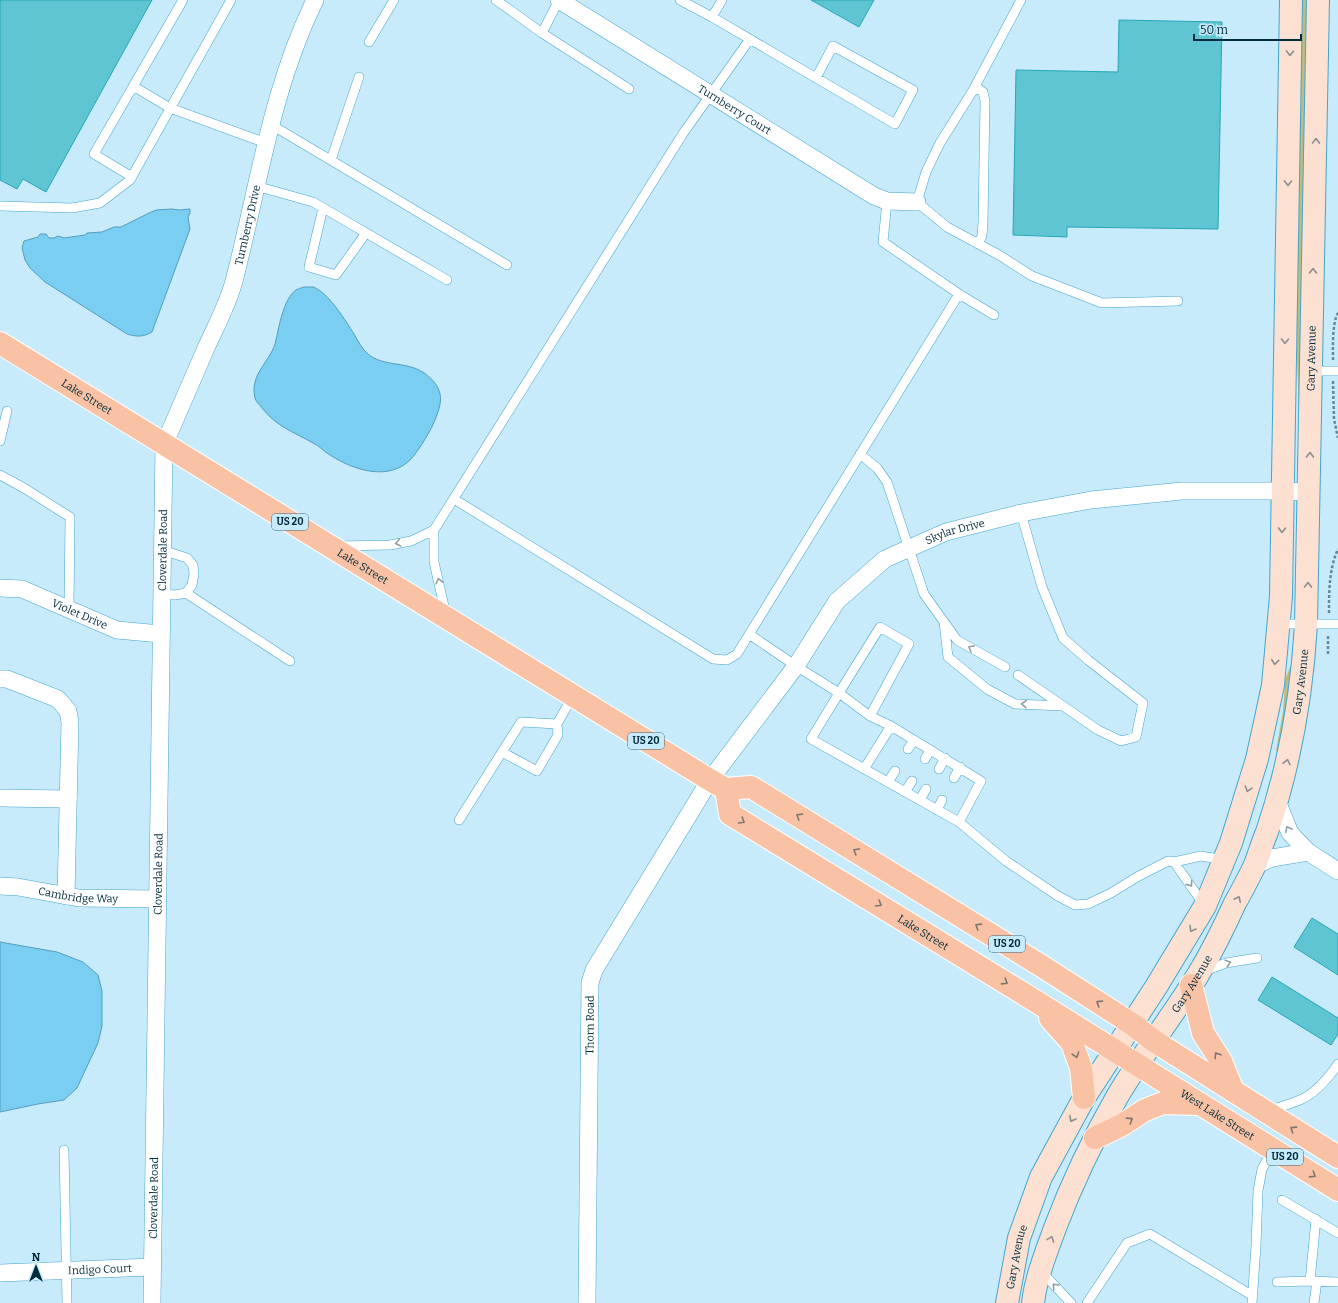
<svg xmlns="http://www.w3.org/2000/svg" width="1338" height="1303" font-family="Bitter,serif">
  <style>
    .green { fill: #bdbc80 }
    .water { fill: #7acef2; stroke: #559dbb }
    .building { fill: #5fc5d3; stroke: #26a7b7 }
    .lines { fill: none; stroke-linecap: round; stroke-linejoin: round }
    .service-casing { stroke: #43a5cc; stroke-width: 10 }
    .minor-casing { stroke: #43a5cc; stroke-width: 18 }
    .secondary-casing { stroke: #43a5cc; stroke-width: 24 }
    .primary-casing { stroke: #fff; stroke-width: 24 }
    .path { stroke: #628999; stroke-width: 2.5; stroke-dasharray: 3 2; stroke-linecap: butt }
    .service { stroke: #fff; stroke-width: 9 }
    .minor { stroke: #fff; stroke-width: 17 }
    .secondary { stroke: #fce0d2; stroke-width: 22 }
    .primary { stroke: #fac2a4; stroke-width: 22 }
    .oneway { stroke: #8b8f8e }
    .oneway2 { stroke: #8ca0a6 }
    .oneway3 { stroke: #7d766f }
    .labels { text-anchor: middle; dominant-baseline: central; stroke-width: 3; stroke-linejoin: round; paint-order: stroke }
    .shield { fill: #c8ebfc; stroke: #3c6574; stroke-width: 1 }
    .shield-label { font-size: 10px; font-weight: bold; fill: #002b3a }
    .street-label { font-size: 11px; fill: #002b3a; stroke: #c8ebfc }
  </style>
  <rect width="100%" height="100%" fill="#c8ebfc"/>
  <path class="green" d="M 1300,0 L 1308,0 L 1302,414 L 1299,414 L 1295,303 Z
    M 1292,662 L 1294,662 L 1280,752 L 1276,751 L 1283,711 L 1285,680 Z"/>
  <path class="water" d="M 172,209 L 179,210 L 190,209 L 190,213 L 188,217 L 190,229 L 152,332 C 143,337 137,337 127,334 L 45,282 L 30,268 L 25,260 L 22,248 L 24,241 L 38,237 L 40,234 L 46,234 L 49,238 L 54,238 L 58,236 L 64,238 L 85,235 L 87,233 L 102,232 L 114,227 L 121,227 L 149,213 L 156,210 Z
    M 304,287 C 307,287 310,287 313,287 C 328,292 346,321 354,334 C 358,341 362,349 368,354 C 379,364 398,363 411,367 C 426,371 444,386 440,404 C 437,420 427,437 418,450 C 416,453 413,457 411,459 C 389,482 353,470 330,455 C 324,452 320,446 313,443 C 292,431 277,427 262,408 C 259,404 256,402 255,398 C 249,373 272,361 276,340 C 279,326 284,298 296,290 C 298,289 301,288 304,287 Z
    M 0,942 L 57,952 L 83,962 L 98,975 L 102,991 L 102,1026 L 98,1043 L 77,1088 L 64,1100 L 38,1104 L 0,1112 Z"/>
  <path class="building" d="M 0,0 L 152,0 L 46,192 L 23,179 L 17,189 L 0,180 Z
    M 811,0 L 874,0 L 859,27 Z
    M 1119,20 L 1222,22 L 1218,229 L 1067,227 L 1067,237 L 1013,235 L 1016,70 L 1118,72 Z
    M 1312,918 L 1338,934 L 1338,975 L 1294,947 Z
    M 1272,977 L 1338,1018 L 1338,1034 L 1331,1045 L 1258,1000 Z"/>
  <g class="lines">
    <g class="service-casing">
      <path id="service" d="M 496,0 L 542,33 L 559,0
        M 680,0 L 712,17 L 722,0
        M 712,17 C 773,53 834,89 895,124 L 913,90 L 833,46 L 816,78
        M 542,33 L 629,89
        M 369,42 L 394,0
        M 133,86 L 170,108 L 266,143
        M 972,92 L 1021,0
        M 270,124 L 507,265
        M 331,160 L 359,77
        M 132,177 L 94,154 L 183,0
        M 256,186 L 313,202 L 447,280
        M 0,206 L 72,208 L 100,203 L 130,180 L 231,0
        M 323,208 L 309,267 L 336,275 L 366,233
        M 978,244 L 982,236 L 983,222 L 985,101 L 983,92 L 978,88 L 972,92 L 940,143 L 926,172 L 917,202 L 947,227 L 999,255 L 1032,276 L 1102,303 L 1178,301
        M 959,294 L 994,315
        M 1311,371 L 1338,371
        M 0,441 L 7,411
        M 860,454 L 877,468 L 887,482 L 924,594 L 957,640 L 1005,667
        M 0,475 L 24,488 L 70,517 L 69,609
        M 454,499 L 713,659 L 727,660 L 737,654 L 959,294 L 883,242 L 887,201
        M 434,530 L 434,562 L 446,615
        M 338,546 L 390,545 L 411,541 L 434,530 L 684,132 L 750,39
        M 186,593 L 290,661
        M 161,594 L 175,595 L 186,593 L 192,585 L 194,574 L 193,565 L 187,558 L 162,550
        M 944,622 L 948,657 L 987,689 L 1015,704 L 1062,706
        M 1279,624 L 1338,624
        M 749,634 L 796,666 L 839,693 L 811,739 L 959,822 L 1006,861 L 1058,896 L 1075,905 L 1088,904 L 1111,893 L 1137,877 L 1168,861 L 1174,862 L 1201,856 L 1224,860
        M 1018,675 L 1098,730 L 1121,741 L 1136,737 L 1143,703 L 1088,660 L 1063,638 L 1042,587 L 1021,513
        M 870,716 L 839,693 L 880,627 L 909,644 L 870,716 L 891,726 L 981,781 L 959,822
        M 908,749 L 914,740
        M 502,752 L 537,771 L 558,735 L 557,724
        M 925,759 L 930,750
        M 864,769 L 891,726
        M 939,769 L 945,758
        M 954,778 L 960,767
        M 888,782 L 895,771
        M 905,792 L 912,781
        M 920,800 L 926,789
        M 937,810 L 942,800
        M 459,820 L 521,722 L 557,724 L 573,696
        M 1174,862 L 1204,905
        M 1204,971 L 1226,963 L 1257,958
        M 1269,1110 C 1280,1107 1292,1104 1302,1099 C 1317,1092 1329,1077 1338,1064
        M 64,1150 L 67,1303
        M 1282,1200 L 1338,1233
        M 1040,1270 L 1071,1303
        M 1310,1281 L 1316,1219
        M 1277,1282 L 1310,1281 L 1338,1282
        M 1087,1303 L 1127,1243 L 1150,1234 L 1253,1296
        M 1252,1303 L 1256,1246 L 1258,1191 L 1262,1169 L 1273,1149
        M 1314,1303 L 1317,1281"/>
    </g>
    <g class="minor-casing">
      <g id="minor">
        <path id="s1" d="M 559,0 L 874,196 L 887,201 L 917,202"/>
        <path id="s2" d="M 0,588 L 22,589 L 117,630 L 161,634"/>
        <path d="M 0,679 L 7,679 L 58,699 L 68,711 L 70,722 L 66,896"/>
        <path d="M 0,798 L 68,799"/>
        <path d="M 1277,801 L 1290,833 L 1308,852 L 1338,871"/>
        <path d="M 1254,866 L 1272,858 L 1308,852"/>
        <path id="s3" d="M 0,886 L 18,887 L 79,898 L 157,899"/>
        <path id="s4" d="M 0,1273 L 152,1267"/>
        <path id="s5" d="M 152,1303 L 164,445 C 178,412 192,380 206,348 C 216,326 228,304 234,281 C 259,185 271,90 315,0"/>
        <path id="s6" d="M 587,1303 L 590,983 L 594,970 L 710,780 L 796,666 L 837,601 L 885,559 L 946,532 L 1021,513 L 1091,500 L 1182,491 L 1282,491 L 1309,492"/>
      </g>
    </g>
    <g class="secondary-casing">
      <g id="secondary">
        <path id="s7" d="M 1007,1303 L 1019,1238 L 1041,1177 L 1084,1098 L 1156,987 L 1205,906 L 1231,843 L 1257,759 L 1266,718 L 1273,685 L 1281,596 L 1291,0"/>
        <path id="s8" d="M 1033,1303 C 1036,1277 1046,1253 1055,1228 C 1072,1183 1093,1139 1117,1097 C 1142,1054 1174,1015 1199,973 C 1213,950 1224,927 1235,903 C 1242,891 1248,879 1254,867 C 1259,855 1262,843 1267,832 C 1290,764 1302,695 1306,624 L 1318,0"/>
      </g>
    </g>
    <g class="primary-casing">
      <g id="primary">
        <path id="s9" d="M 0,343 L 710,780 L 726,789 L 751,787 L 1040,965 L 1132,1024 L 1154,1041 L 1338,1157"/>
        <path id="s10" d="M 726,789 L 730,814 L 1024,994 L 1338,1190"/>
        <path d="M 1191,985 L 1203,1033 L 1221,1061 L 1233,1091"/>
        <path d="M 1050,1018 L 1072,1043 L 1081,1068 L 1084,1098"/>
        <path d="M 1095,1138 L 1122,1125 L 1145,1110 L 1163,1103 L 1199,1104"/>
      </g>
    </g>
    <path class="path" d="M 1333,360 C 1333,348 1332,323 1338,313
      M 1333,381 L 1334,419 L 1338,438
      M 1329,613 C 1329,591 1329,569 1338,549
      M 1328,654 L 1328,634"/>
    <use href="#service" class="service"/>
    <use href="#minor" class="minor"/>
    <use href="#secondary" class="secondary"/>
    <use href="#primary" class="primary"/>
  </g>
  <defs><path id="oneway-chevron" d="M-2-3.5L2.5 0L-2 3.5" fill="none" stroke-width="1.6" stroke-linecap="round" stroke-linejoin="round"/></defs>
  <g class="oneway">
    <use href="#oneway-chevron" transform="translate(1290 53) rotate(91)"/>
    <use href="#oneway-chevron" transform="translate(1316 141) rotate(-89)"/>
    <use href="#oneway-chevron" transform="translate(1288 183) rotate(91)"/>
    <use href="#oneway-chevron" transform="translate(1313 271) rotate(-89)"/>
    <use href="#oneway-chevron" transform="translate(1285 341) rotate(91)"/>
    <use href="#oneway-chevron" transform="translate(1310 455) rotate(-89)"/>
    <use href="#oneway-chevron" transform="translate(1282 530) rotate(91)"/>
    <use href="#oneway-chevron" transform="translate(1308 585) rotate(-89)"/>
    <use href="#oneway-chevron" transform="translate(1275 662) rotate(96)"/>
    <use href="#oneway-chevron" transform="translate(1287 762) rotate(-78)"/>
    <use href="#oneway-chevron" transform="translate(1248 789) rotate(107)"/>
    <use href="#oneway-chevron" transform="translate(1238 899) rotate(-64)"/>
    <use href="#oneway-chevron" transform="translate(1192 929) rotate(121)"/>
    <use href="#oneway-chevron" transform="translate(1072 1119) rotate(119)"/>
    <use href="#oneway-chevron" transform="translate(1051 1239) rotate(-70)"/>
  </g>
  <g class="oneway2">
    <use href="#oneway-chevron" transform="translate(398 543) rotate(169)"/>
    <use href="#oneway-chevron" transform="translate(439 581) rotate(-103)"/>
    <use href="#oneway-chevron" transform="translate(971 648) rotate(-150)"/>
    <use href="#oneway-chevron" transform="translate(1024 704) rotate(-178)"/>
    <use href="#oneway-chevron" transform="translate(1288 829) rotate(-119)"/>
    <use href="#oneway-chevron" transform="translate(1190 884) rotate(55)"/>
    <use href="#oneway-chevron" transform="translate(1228 963) rotate(-15)"/>
    <use href="#oneway-chevron" transform="translate(1055 1286) rotate(-133)"/>
  </g>
  <g class="oneway3">
    <use href="#oneway-chevron" transform="translate(799 816) rotate(-148)"/>
    <use href="#oneway-chevron" transform="translate(742 821) rotate(31)"/>
    <use href="#oneway-chevron" transform="translate(856 851) rotate(-149)"/>
    <use href="#oneway-chevron" transform="translate(879 904) rotate(31)"/>
    <use href="#oneway-chevron" transform="translate(978 926) rotate(-148)"/>
    <use href="#oneway-chevron" transform="translate(1005 982) rotate(32)"/>
    <use href="#oneway-chevron" transform="translate(1099 1003) rotate(-147)"/>
    <use href="#oneway-chevron" transform="translate(1076 1055) rotate(72)"/>
    <use href="#oneway-chevron" transform="translate(1217 1055) rotate(-122)"/>
    <use href="#oneway-chevron" transform="translate(1130 1120) rotate(-33)"/>
    <use href="#oneway-chevron" transform="translate(1293 1129) rotate(-147)"/>
    <use href="#oneway-chevron" transform="translate(1313 1175) rotate(32)"/>
  </g>
  <g class="labels">
    <g class="shield">
      <rect x="272" y="514" width="36" height="16" rx="3"/>
      <rect x="628" y="733" width="36" height="16" rx="3"/>
      <rect x="989" y="936" width="36" height="16" rx="3"/>
      <rect x="1267" y="1149" width="36" height="16" rx="3"/>
    </g>
    <g class="shield-label">
      <text x="290" y="522">US 20</text>
      <text x="646" y="741">US 20</text>
      <text x="1007" y="944">US 20</text>
      <text x="1285" y="1157">US 20</text>
    </g>
    <g class="street-label">
      <text stroke="none"><textPath href="#s1" startOffset="207">Turnberry Court</textPath></text>
      <text stroke="none"><textPath href="#s5" startOffset="1094">Turnberry Drive</textPath></text>
      <text stroke="none"><textPath href="#s8" startOffset="1007">Gary Avenue</textPath></text>
      <text stroke="none"><textPath href="#s9" startOffset="102">Lake Street</textPath></text>
      <text stroke="none"><textPath href="#s6" startOffset="915">Skylar Drive</textPath></text>
      <text stroke="none"><textPath href="#s5" startOffset="753">Cloverdale Road</textPath></text>
      <text stroke="none"><textPath href="#s9" startOffset="426">Lake Street</textPath></text>
      <text stroke="none"><textPath href="#s2" startOffset="85">Violet Drive</textPath></text>
      <text stroke="none"><textPath href="#s8" startOffset="683">Gary Avenue</textPath></text>
      <text stroke="none"><textPath href="#s5" startOffset="429">Cloverdale Road</textPath></text>
      <text stroke="none"><textPath href="#s3" startOffset="79">Cambridge Way</textPath></text>
      <text stroke="none"><textPath href="#s10" startOffset="252">Lake Street</textPath></text>
      <text stroke="none"><textPath href="#s8" startOffset="359">Gary Avenue</textPath></text>
      <text stroke="none"><textPath href="#s6" startOffset="278">Thorn Road</textPath></text>
      <text stroke="none"><textPath href="#s10" startOffset="598">West Lake Street</textPath></text>
      <text stroke="none"><textPath href="#s5" startOffset="105">Cloverdale Road</textPath></text>
      <text stroke="none"><textPath href="#s7" startOffset="47">Gary Avenue</textPath></text>
      <text stroke="none"><textPath href="#s4" startOffset="100">Indigo Court</textPath></text>
    </g>
  </g>
  <g transform="translate(36 1267)" stroke="#c8ebfc" stroke-width="3" paint-order="stroke">
  <path d="M0-3L7 15L0 10L-7 15Z" fill="#002b3a"/>
  <text y="-6" font-size="11" font-weight="bold" text-anchor="middle" fill="#002b3a">N</text>
  </g>
  <path d="M1194 34v6h107v-6" fill="none" stroke="#002b3a" stroke-width="2"/>
  <text x="1200" y="34" font-size="12" fill="#002b3a" stroke="#c8ebfc" stroke-width="3" paint-order="stroke">50 m</text>
</svg>
